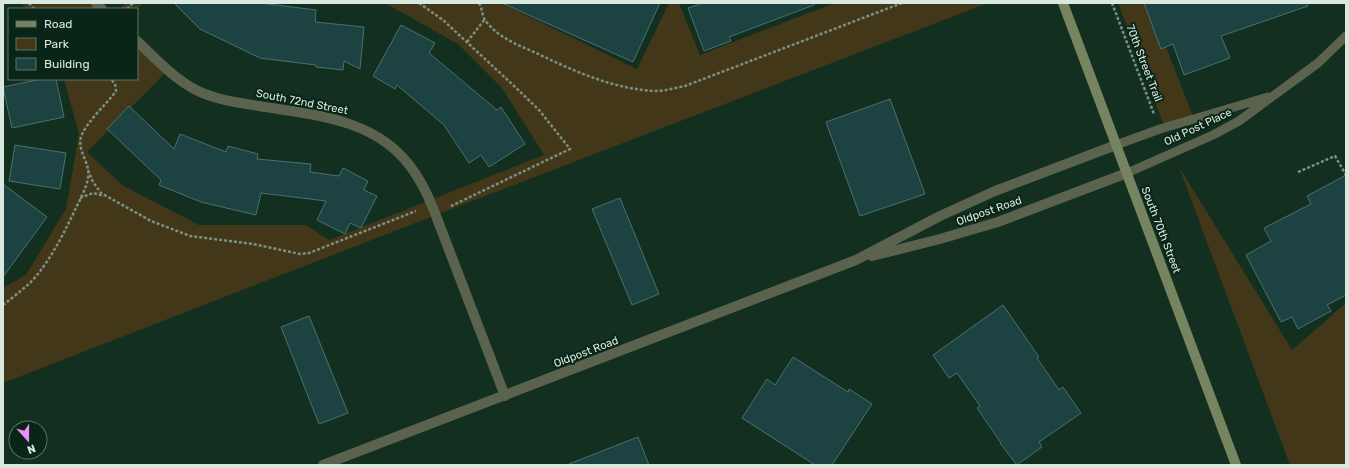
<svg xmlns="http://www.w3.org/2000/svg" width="1349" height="468" font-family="Rubik,sans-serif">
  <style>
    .green { fill: #423819 }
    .building { fill: #1c4341; stroke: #4a716f }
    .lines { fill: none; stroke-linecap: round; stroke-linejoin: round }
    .path { stroke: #7a9084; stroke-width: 2.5; stroke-dasharray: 3 2; stroke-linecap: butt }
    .service { stroke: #5b634e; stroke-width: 9 }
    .minor { stroke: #5b634e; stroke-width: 10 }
    .secondary { stroke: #778461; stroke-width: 10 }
    .labels { text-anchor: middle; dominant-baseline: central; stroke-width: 4; stroke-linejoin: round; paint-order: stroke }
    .street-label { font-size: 11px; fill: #d9e9df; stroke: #092517 }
  </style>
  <rect width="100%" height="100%" fill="#132f20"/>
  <path class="green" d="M 21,3 L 96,3 L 102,9 L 26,9 Z
    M 126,3 L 143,3 L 137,9 L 119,9 Z
    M 385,3 L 501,3 L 637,69 L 669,3 L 679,3 L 700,55 L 835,3 L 988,3 L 436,215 L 3,383 L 3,288 L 26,275 L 66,209 L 79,134 L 64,79 L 137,79 L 137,41 L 168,70 L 87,152 L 122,185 L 199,225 L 306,225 L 329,240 L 544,155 L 502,88 L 458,44 Z
    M 1118,3 L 1149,3 L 1194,119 L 1165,128 Z
    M 1179,167 L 1292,350 L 1346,303 L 1346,465 L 1290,465 Z"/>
  <path class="building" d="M 174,3 L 260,3 L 316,10 L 315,22 L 364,27 L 360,69 L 344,61 L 343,70 L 316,67 L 316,65 L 260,58 L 200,29 Z
    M 502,3 L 660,3 L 633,62 Z
    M 703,3 L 814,3 L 814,5 L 729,37 L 731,41 L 704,51 L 688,8 Z
    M 1144,3 L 1307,3 L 1308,6 L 1221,36 L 1230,58 L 1184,75 L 1173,44 L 1161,49 Z
    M 401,25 L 435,43 L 429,53 L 497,110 L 501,107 L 525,144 L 489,167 L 481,155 L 469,163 L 444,125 L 397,85 L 395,89 L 373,76 Z
    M 41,79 L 56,79 L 64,117 L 12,128 L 3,87 Z
    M 890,99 L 925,194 L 860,216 L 826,122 Z
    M 129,106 L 174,149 L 180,134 L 226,152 L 228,146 L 258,154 L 257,159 L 311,164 L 310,172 L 339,176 L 343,168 L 368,181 L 364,190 L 377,196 L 361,228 L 350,223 L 345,234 L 317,220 L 326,201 L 261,193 L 256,215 L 201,202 L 159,185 L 161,180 L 107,129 Z
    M 15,145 L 66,153 L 60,189 L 9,181 Z
    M 1346,175 L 1346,295 L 1327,305 L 1331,311 L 1298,329 L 1292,317 L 1281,322 L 1246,255 L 1271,241 L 1264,228 L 1311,204 L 1307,196 Z
    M 3,184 L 47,217 L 3,277 Z
    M 620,198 L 659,294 L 632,305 L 592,209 Z
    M 1003,305 L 1039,357 L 1037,358 L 1059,390 L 1063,387 L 1081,413 L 1039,442 L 1042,447 L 1017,465 L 1000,443 L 1001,443 L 977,408 L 980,406 L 957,373 L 949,378 L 933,355 Z
    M 309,316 L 348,413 L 319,424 L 281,327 Z
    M 793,357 L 848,392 L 849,389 L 872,404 L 832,465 L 815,465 L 742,418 L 767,379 L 775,385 Z
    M 638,437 L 649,465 L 569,465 L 569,464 Z"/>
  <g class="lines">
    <path class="path" d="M 29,3 L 34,9
      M 419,3 L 443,20 L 512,84 L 539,110 L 570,149 L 449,207
      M 479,3 C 482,8 482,15 485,20 C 497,37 518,45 536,53 C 574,71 613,89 655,91 C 665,91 675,88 685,86 L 902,3
      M 1112,3 L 1154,114
      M 127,9 L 133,3
      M 467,42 L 485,19
      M 88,170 L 93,182 L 101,193 L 151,221 L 190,236 L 253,244 L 300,254 L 309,253 L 416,211
      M 1298,172 L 1335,156 L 1346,175
      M 80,198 L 93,193 L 104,196
      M 3,305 C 12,298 22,290 31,282 C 50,261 62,237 74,212 C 79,201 86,190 88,178 C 91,164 77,151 81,137 C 86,122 107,104 116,91 L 115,84 L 111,79"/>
    <path class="service" d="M 1116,145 L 1160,129 L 1268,97
      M 1127,173 L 1213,135 L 1239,121 L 1318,63 L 1346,36"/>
    <path class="minor" d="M 96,3 L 102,9
      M 137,41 C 156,59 174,79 198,91 C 217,100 239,103 259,106 C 313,115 374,118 410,166 C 420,179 427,193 433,208 L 505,396
      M 872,256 L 940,239 L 998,222 L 1127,173
      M 323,465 L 856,260 L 940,216 L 995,191 L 1116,145"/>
    <path class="secondary" d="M 1063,3 L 1236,465"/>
  </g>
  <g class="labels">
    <g class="street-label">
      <text transform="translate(1144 63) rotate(69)">70th Street Trail</text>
      <text transform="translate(302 102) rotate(11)">South 72nd Street</text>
      <text transform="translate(1198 127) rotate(-25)">Old Post Place</text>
      <text transform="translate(989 211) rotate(-19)">Oldpost Road</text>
      <text transform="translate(1161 230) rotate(69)">South 70th Street</text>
      <text transform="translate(586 352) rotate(-21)">Oldpost Road</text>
    </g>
  </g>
  <rect width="1349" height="468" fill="none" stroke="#d9e9df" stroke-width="8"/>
  <rect x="8" y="8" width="130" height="72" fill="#092517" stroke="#5c7367"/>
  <rect x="16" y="21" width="20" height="6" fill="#778461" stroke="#5c7367"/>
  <text x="44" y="28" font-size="12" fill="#d9e9df">Road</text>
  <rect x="16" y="38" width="20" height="12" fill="#423819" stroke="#5c7367"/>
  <text x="44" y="48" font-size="12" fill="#d9e9df">Park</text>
  <rect x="16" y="58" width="20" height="12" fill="#1c4341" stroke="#5c7367"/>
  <text x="44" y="68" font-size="12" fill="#d9e9df">Building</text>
  <g transform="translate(28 440) rotate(159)"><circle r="19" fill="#092517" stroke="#5c7367"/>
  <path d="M0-3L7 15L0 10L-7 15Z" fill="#ef8bf6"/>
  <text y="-6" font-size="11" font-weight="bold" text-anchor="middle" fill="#d9e9df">N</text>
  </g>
</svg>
